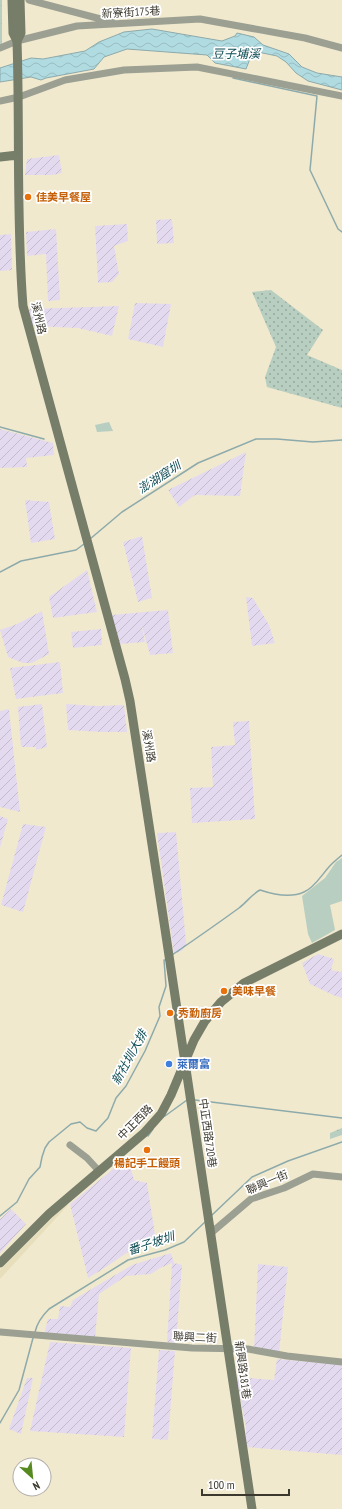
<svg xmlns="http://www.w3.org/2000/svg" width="342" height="1509" font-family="'PT Sans Narrow','Noto Sans TC',sans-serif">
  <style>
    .built { fill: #e7debb }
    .industrial { fill: url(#industrial-furrows) }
    .grass { fill: #b7cec1 }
    .forest { fill: url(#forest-crowns) }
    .garden { fill: url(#garden-dots) }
    .water { fill: url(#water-waves); stroke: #8daaab }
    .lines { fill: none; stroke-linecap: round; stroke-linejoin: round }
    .stream { stroke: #8daaab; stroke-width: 1.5 }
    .street { stroke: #9ba092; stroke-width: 7 }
    .secondary { stroke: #767d69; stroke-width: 9 }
    .food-dot { fill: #e8710a; stroke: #fff; stroke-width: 1.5 }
    .shop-dot { fill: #3f7fe0; stroke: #fff; stroke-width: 1.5 }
    .labels { text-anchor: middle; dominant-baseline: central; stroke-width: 3.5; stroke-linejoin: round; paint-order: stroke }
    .street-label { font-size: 11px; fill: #3b382d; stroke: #fff }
    .food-label { font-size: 11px; font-weight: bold; fill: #c56008; stroke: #fff; text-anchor: start }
    .shop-label { font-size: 11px; font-weight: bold; fill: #366cbe; stroke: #fff; text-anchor: start }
    .water-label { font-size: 12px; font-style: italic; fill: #104d55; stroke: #fff }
  </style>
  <defs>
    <pattern id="industrial-furrows" width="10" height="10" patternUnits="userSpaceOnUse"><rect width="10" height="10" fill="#e4daef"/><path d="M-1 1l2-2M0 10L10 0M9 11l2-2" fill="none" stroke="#c4bccd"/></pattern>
    <pattern id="forest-crowns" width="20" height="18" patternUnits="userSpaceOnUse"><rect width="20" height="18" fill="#b7cec1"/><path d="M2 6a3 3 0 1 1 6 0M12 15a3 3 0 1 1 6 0" fill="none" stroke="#96a89d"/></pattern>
    <pattern id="garden-dots" width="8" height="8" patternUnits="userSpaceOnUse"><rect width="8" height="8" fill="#b7cec1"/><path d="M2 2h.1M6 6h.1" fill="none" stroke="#96a89d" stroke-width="1.8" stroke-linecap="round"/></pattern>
    <pattern id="water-waves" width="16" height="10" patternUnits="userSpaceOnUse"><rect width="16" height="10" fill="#b0dbe1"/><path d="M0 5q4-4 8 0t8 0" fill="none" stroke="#98bdc1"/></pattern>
  </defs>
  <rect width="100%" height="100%" fill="#f1e9ce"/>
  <path class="built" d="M 67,1203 L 68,1205 L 0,1279 L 0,1270 Z"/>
  <path class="industrial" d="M 59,155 L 62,173 L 52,175 L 25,175 L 27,159 Z
    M 172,219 L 174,243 L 157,244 L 156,220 Z
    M 127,224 L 128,241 L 114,246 L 119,274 L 112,282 L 98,283 L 95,226 Z
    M 56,229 L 60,300 L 48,301 L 46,254 L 27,256 L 26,232 Z
    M 11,234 L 12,270 L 0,271 L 0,235 Z
    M 135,303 L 171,304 L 163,347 L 128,339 Z
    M 119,306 L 112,336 L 78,328 L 32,326 L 29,309 Z
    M 0,429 L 53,443 L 54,455 L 26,458 L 27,467 L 0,468 Z
    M 246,452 L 240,496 L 195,495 L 179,507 L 168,490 Z
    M 25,500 L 49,502 L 55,539 L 31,543 Z
    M 142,536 L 152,598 L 138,602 L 123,542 Z
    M 87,570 L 97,612 L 53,618 L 49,597 Z
    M 246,597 L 253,598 L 269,625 L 275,643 L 252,646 Z
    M 168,610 L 173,653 L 150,655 L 141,623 L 145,642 L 120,644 L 111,615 Z
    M 42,611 L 49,654 L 32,663 L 23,663 L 8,657 L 0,630 L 17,624 Z
    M 101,629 L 102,645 L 73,648 L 71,632 Z
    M 60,662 L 63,693 L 16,699 L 10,668 Z
    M 42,704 L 47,747 L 36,750 L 36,747 L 21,747 L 18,707 Z
    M 66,704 L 97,706 L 124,705 L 127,732 L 101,732 L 68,730 Z
    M 9,709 L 20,812 L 0,807 L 0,711 Z
    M 249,721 L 255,819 L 192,823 L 190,788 L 213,787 L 211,747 L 235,745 L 233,722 Z
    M 0,816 L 8,819 L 0,848 Z
    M 23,824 L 46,827 L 23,912 L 1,905 Z
    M 176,832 L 186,943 L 183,950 L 174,954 L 157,833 Z
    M 318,954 L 334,959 L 331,970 L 341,972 L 342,970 L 342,998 L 333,995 L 310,984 L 302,963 Z
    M 128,1157 L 134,1180 L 147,1183 L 156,1241 L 128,1252 L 103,1269 L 88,1278 L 70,1204 Z
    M 11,1209 L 26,1224 L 0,1253 L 0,1219 Z
    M 171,1253 L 174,1263 L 182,1265 L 176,1343 L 167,1342 L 172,1263 L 160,1268 L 151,1274 L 126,1276 L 99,1294 L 95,1338 L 44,1334 L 48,1319 L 58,1319 L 60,1306 L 70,1307 L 73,1300 L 132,1265 Z
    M 258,1264 L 288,1267 L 279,1353 L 254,1350 Z
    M 50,1342 L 131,1348 L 124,1437 L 30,1431 Z
    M 159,1350 L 175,1351 L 168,1440 L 152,1439 Z
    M 277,1359 L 342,1365 L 342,1455 L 246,1447 L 246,1427 L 236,1377 L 274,1380 Z
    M 27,1378 L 33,1378 L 21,1434 L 9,1429 Z"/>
  <path class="grass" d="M 109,422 L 113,431 L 97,432 L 95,425 Z
    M 342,858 L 342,901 L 330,905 L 335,930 L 312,943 L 308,934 L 302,896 L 325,878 L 336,862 Z"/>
  <path class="forest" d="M 0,0 L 2,0 L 2,45 L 0,46 Z
    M 342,1128 L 342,1135 L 330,1139 L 330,1133 Z"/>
  <path class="garden" d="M 271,290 L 323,330 L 307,355 L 342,370 L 342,408 L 267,387 L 265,377 L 276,347 L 252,292 Z"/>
  <path class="water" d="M 152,29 L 222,41 L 235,36 L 237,33 L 254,37 L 263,45 L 289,54 L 302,67 L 317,73 L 342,77 L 342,90 L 308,81 L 296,73 L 286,62 L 277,56 L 253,51 L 246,69 L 215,63 L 207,55 L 127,49 L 104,57 L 94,69 L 46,78 L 41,80 L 31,77 L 0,82 L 0,68 L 31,58 L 43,59 L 85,51 L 99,42 L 124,32 Z"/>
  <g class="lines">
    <path class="stream" d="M 233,78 L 317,96 L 310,170 L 338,229 L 342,232
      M 0,427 L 44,439
      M 90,539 L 122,512 L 198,463 L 256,439 L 277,439 L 313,442 L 342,440
      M 0,572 L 21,561 L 76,550 L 84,544
      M 172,955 C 194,940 217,924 239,908 C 247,902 252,894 260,890 C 272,894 291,898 304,892 C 314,888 321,876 328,868 C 332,863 337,859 342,855
      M 195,1100 L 342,1118
      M 165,1116 L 187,1100
      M 148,1136 L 153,1129
      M 212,1215 L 252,1177 L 288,1161 L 342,1142
      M 0,1216 L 17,1202 L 29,1179 L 40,1167 L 42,1157 L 45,1148 L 49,1142 L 71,1124 L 80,1122 L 87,1128 L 96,1131 L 108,1118 L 116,1098 L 126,1086 L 145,1051 L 160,1016 L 159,1007 L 166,986 L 164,960 L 165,960
      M 35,1332 C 37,1323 42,1316 49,1309 L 128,1260 L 165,1250 L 184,1242 L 205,1222
      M 0,1423 L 19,1390 L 33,1338"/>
    <path class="street" d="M 29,0 L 112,22
      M 0,48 L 17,41 L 77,26 L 200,19 L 305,38 L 342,48
      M 0,101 L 19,97 L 65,80 L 124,70 L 197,67 L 342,96
      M 70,1145 L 87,1158 L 99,1171
      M 211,1233 L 251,1199 L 284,1188 L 313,1174 L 342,1177
      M 0,1332 L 192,1348 L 248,1349 L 287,1356 L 342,1362"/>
    <path class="secondary" d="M 12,0 L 13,33 L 17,41 C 20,129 16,218 23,306 L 125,679 L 130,701 L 165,929 L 252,1509
      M 17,41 L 21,33 L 20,0
      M 0,157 L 18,155
      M 0,1263 L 49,1214 L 144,1133 L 161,1114 L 171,1095 L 194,1040 L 205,1021 L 221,1002 L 244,983 L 342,934"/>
  </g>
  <g class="food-dot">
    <circle cx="28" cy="197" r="4"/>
    <circle cx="224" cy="991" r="4"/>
    <circle cx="170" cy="1013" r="4"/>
    <circle cx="147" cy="1150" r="4"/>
  </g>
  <circle class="shop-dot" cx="169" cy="1064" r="4"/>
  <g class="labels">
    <g class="street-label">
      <text transform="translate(131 12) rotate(-3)">新寮街175巷</text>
      <text transform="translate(39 318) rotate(77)">溪州路</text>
      <text transform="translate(149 746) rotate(81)">溪州路</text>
      <text transform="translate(135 1122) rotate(-45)">中正西路</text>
      <text transform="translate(208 1133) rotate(82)">中正西路720巷</text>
      <text transform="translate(267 1182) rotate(-23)">聯興一街</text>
      <text transform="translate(195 1337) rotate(3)">聯興二街</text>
      <text transform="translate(243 1370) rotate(82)">新興路181巷</text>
    </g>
    <g class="food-label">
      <text x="36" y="197">佳美早餐屋</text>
      <text x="232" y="991">美味早餐</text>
      <text x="178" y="1013">秀勤廚房</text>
      <text x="147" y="1163" text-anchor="middle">楊記手工饅頭</text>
    </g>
    <g class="shop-label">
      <text x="177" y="1064">萊爾富</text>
    </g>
    <g class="water-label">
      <text x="236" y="53">豆子埔溪</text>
      <text transform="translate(159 477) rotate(-33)">澎湖窟圳</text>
      <text transform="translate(129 1057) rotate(-61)">新社圳大排</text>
      <text transform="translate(151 1243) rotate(-18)">番子坡圳</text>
    </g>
  </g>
  <g transform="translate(32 1477) rotate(153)"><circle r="19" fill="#ffffff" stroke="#b1afab"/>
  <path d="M0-3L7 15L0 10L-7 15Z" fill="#56891f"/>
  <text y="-6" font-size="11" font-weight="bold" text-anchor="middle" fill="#3b382d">N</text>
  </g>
  <path d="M202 1489v6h87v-6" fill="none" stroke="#3b382d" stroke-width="2"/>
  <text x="208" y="1489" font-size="12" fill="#3b382d" stroke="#ffffff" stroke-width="3" paint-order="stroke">100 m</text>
</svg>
